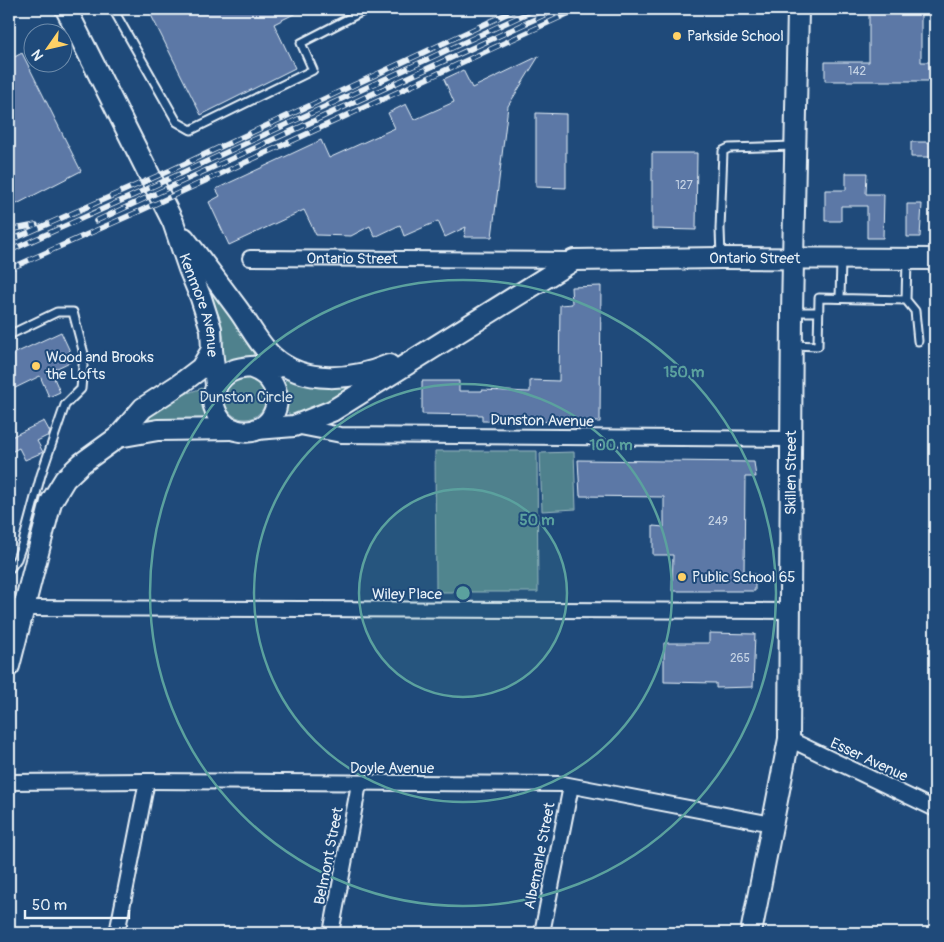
<svg xmlns="http://www.w3.org/2000/svg" width="944" height="942" font-family="Pangolin,sans-serif">
  <style>
    .green { fill: #4f818d; stroke: #9cb9c2 }
    .building { fill: #5b78a6; stroke: #e8f1f8 }
    .lines { fill: none; stroke-linecap: round; stroke-linejoin: round }
    .lane-casing { stroke: #e8f1f8; stroke-width: 11 }
    .street-casing { stroke: #e8f1f8; stroke-width: 18 }
    .secondary-casing { stroke: #e8f1f8; stroke-width: 24 }
    .lane { stroke: #1f4a7a; stroke-width: 7 }
    .street { stroke: #1f4a7a; stroke-width: 14 }
    .secondary { stroke: #1f4a7a; stroke-width: 20 }
    .rail-casing { stroke: #e8f1f8; stroke-width: 5.5 }
    .rail { stroke: #1f4a7a; stroke-width: 4; stroke-dasharray: 11; stroke-linecap: butt }
    .ring { fill: none; stroke: #5ba19e; stroke-width: 2.5 }
    .poi-dot { fill: #ffd166; stroke: #1f4a7a; stroke-width: 2 }
    .labels { text-anchor: middle; dominant-baseline: central; stroke-width: 4; stroke-linejoin: round; paint-order: stroke }
    .number-label { font-size: 12px; fill: #c5d3e4 }
    .poi-label { font-size: 15px; fill: #e8f1f8; stroke: #1f4a7a; text-anchor: start }
    .street-label { font-size: 15px; fill: #e8f1f8; stroke: #1f4a7a }
    .park-label { font-size: 15px; fill: #d1e0e8; stroke: #1f4a7a }
    .centre { fill: #5ba19e; stroke: #1f4a7a; stroke-width: 2.5 }
    .ring-label { font-size: 15px; text-anchor: middle; font-weight: bold; fill: #5ba19e; stroke: #1f4a7a; stroke-width: 4; stroke-linejoin: round; paint-order: stroke }
  </style>
  <rect width="100%" height="100%" fill="#1f4a7a"/>
  <filter id="ink" filterUnits="userSpaceOnUse"><feTurbulence type="fractalNoise" baseFrequency=".02" numOctaves="2"/><feDisplacementMap in="SourceGraphic" scale="10" xChannelSelector="R" yChannelSelector="G"/><feConvolveMatrix kernelMatrix="1 2 1 2 8 2 1 2 1" color-interpolation-filters="sRGB"/></filter>
  <g filter="url(#ink)">
    <path class="green" d="M 198,271 L 254,347 L 254,354 L 249,358 L 223,364 L 219,357 L 224,341 L 221,320 Z
      M224 398a21 21 0 1 1 42 0a21 21 0 1 1-42 0Z
      M 288,378 L 365,382 L 306,412 L 290,415 L 287,411 L 287,393 L 284,382 Z
      M 202,388 L 210,418 L 207,423 L 151,422 L 149,418 C 154,404 188,393 202,388 Z
      M 435,451 L 537,451 L 538,592 L 436,592 Z
      M 574,452 L 576,509 L 542,511 L 540,453 Z"/>
    <path class="building" d="M 148,9 L 304,9 L 274,24 L 295,68 L 201,115 Z
      M 869,12 L 921,12 L 921,62 L 935,62 L 935,81 L 825,81 L 825,62 L 869,62 Z
      M 22,53 L 81,171 L 9,208 L 9,60 Z
      M 539,56 L 508,106 L 492,237 L 464,237 L 466,227 L 445,237 L 438,221 L 404,236 L 400,225 L 375,237 L 370,226 L 351,236 L 316,235 L 304,210 L 229,245 L 209,202 L 220,196 L 216,189 L 321,140 L 329,158 L 395,128 L 388,113 L 406,104 L 414,120 L 454,102 L 444,79 L 463,70 L 472,88 Z
      M 536,113 L 566,114 L 566,188 L 536,187 Z
      M 911,142 L 935,142 L 935,157 L 911,157 Z
      M 652,153 L 697,153 L 696,230 L 652,229 Z
      M 846,173 L 867,173 L 866,194 L 884,194 L 883,238 L 867,238 L 867,206 L 841,206 L 841,221 L 825,221 L 825,190 L 846,190 Z
      M 907,204 L 922,204 L 920,237 L 907,237 Z
      M 601,286 L 600,422 L 482,421 L 482,415 L 422,414 L 422,381 L 459,381 L 459,391 L 482,391 L 482,390 L 530,392 L 530,380 L 559,381 L 560,305 L 572,304 L 571,287 Z
      M 61,332 L 74,360 L 51,371 L 60,392 L 49,397 L 40,376 L 9,391 L 9,356 Z
      M 44,421 L 50,432 L 49,435 L 37,441 L 43,452 L 25,460 L 19,448 L 9,453 L 9,438 Z
      M 578,460 L 754,462 L 756,477 L 745,477 L 744,575 L 755,574 L 755,591 L 672,591 L 673,555 L 653,555 L 653,526 L 664,527 L 664,497 L 580,496 Z
      M 709,633 L 755,634 L 753,687 L 716,688 L 716,683 L 664,682 L 664,643 L 709,643 Z"/>
    <g class="lines">
      <g class="lane-casing">
        <path id="lane" d="M 113,9 L 177,122 L 191,130 L 313,70 L 301,43 L 367,9
          M 721,257 L 720,229 L 723,151 L 729,148 L 793,146
          M 840,298 L 841,261
          M 906,300 L 907,260
          M 794,312 L 819,312
          M 9,335 L 57,312 L 73,312 L 84,354 L 81,389 L 65,405 L 41,475 L 23,542 L 17,559 L 9,570
          M 793,345 L 818,346 L 819,298 L 906,300 L 915,311 L 918,341
          M 9,600 L 22,606"/>
      </g>
      <g class="street-casing">
        <g id="street">
          <path id="s1" d="M 250,258 L 574,260"/>
          <path d="M 295,426 L 341,435 L 791,439"/>
          <path d="M 25,608 L 790,611"/>
          <path d="M 789,739 L 935,809"/>
          <path d="M 9,782 L 147,781 L 563,784 L 772,824"/>
          <path d="M 117,933 L 147,781"/>
          <path d="M 331,933 L 359,784"/>
          <path d="M 542,933 L 571,786"/>
        </g>
      </g>
      <g class="secondary-casing">
        <g id="secondary">
          <path id="s2" d="M 66,9 L 173,222 L 189,269 L 201,298 L 211,329 L 212,350 L 216,385"/>
          <path d="M 184,238 C 202,261 220,285 237,308 C 249,324 258,344 273,357 C 304,385 353,380 389,365"/>
          <path d="M 252,368 C 295,383 277,442 235,430 C 225,427 218,419 215,409 C 212,403 213,396 215,390 C 224,360 261,368 285,366"/>
          <path id="s3" d="M 257,429 L 294,426 L 332,411 L 574,260 L 721,258 L 935,259"/>
          <path d="M 118,437 L 158,430 L 233,429"/>
          <path d="M 9,666 L 51,502 L 65,479 L 82,463 L 118,437 L 143,408 L 180,384 L 201,368 L 212,350"/>
          <path id="s4" d="M 751,933 L 789,739 L 792,312 L 798,9"/>
        </g>
      </g>
      <use href="#lane" class="lane"/>
      <use href="#street" class="street"/>
      <use href="#secondary" class="secondary"/>
      <g class="rail-casing">
        <path id="rail" d="M 96,221 L 557,9
          M 9,230 L 36,225
          M 9,241 L 171,170 L 517,9
          M 9,251 L 134,195 L 536,9
          M 9,269 L 142,210 L 578,9"/>
      </g>
      <use href="#rail" class="rail"/>
    </g>
  </g>
  <circle cx="463" cy="593" r="104" fill="#5ba19e" fill-opacity=".12"/>
  <g class="ring">
    <circle cx="463" cy="593" r="104"/>
    <circle cx="463" cy="593" r="209"/>
    <circle cx="463" cy="593" r="313"/>
  </g>
  <g class="poi-dot">
    <circle cx="677" cy="36" r="5"/>
    <circle cx="36" cy="366" r="5"/>
    <circle cx="682" cy="577" r="5"/>
  </g>
  <g class="labels">
    <g class="number-label">
      <text x="857" y="71">142</text>
      <text x="684" y="185">127</text>
      <text x="718" y="521">249</text>
      <text x="740" y="658">265</text>
    </g>
    <g class="poi-label">
      <text x="687" y="36">Parkside School</text>
      <text x="46" y="357">Wood and Brooks<tspan x="46" dy="17">the Lofts</tspan></text>
      <text x="692" y="577">Public School 65</text>
    </g>
    <g class="street-label">
      <text stroke="none"><textPath href="#s1" startOffset="102">Ontario Street</textPath></text>
      <text stroke="none"><textPath href="#s3" startOffset="544">Ontario Street</textPath></text>
      <text stroke="none"><textPath href="#s2" startOffset="326">Kenmore Avenue</textPath></text>
      <text transform="translate(542 421) rotate(1)">Dunston Avenue</text>
      <text stroke="none"><textPath href="#s4" startOffset="464">Skillen Street</textPath></text>
      <text x="407" y="594">Wiley Place</text>
      <text transform="translate(869 760) rotate(25)">Esser Avenue</text>
      <text x="392" y="768">Doyle Avenue</text>
      <text transform="translate(329 856) rotate(-79)">Belmont Street</text>
      <text transform="translate(540 856) rotate(-79)">Albemarle Street</text>
    </g>
    <g class="park-label">
      <text x="246" y="397">Dunston Circle</text>
    </g>
  </g>
  <circle cx="463" cy="593" r="8" class="centre"/>
  <g class="ring-label">
    <text x="684" y="377">150 m</text>
    <text x="611" y="450">100 m</text>
    <text x="537" y="525">50 m</text>
  </g>
  <rect width="944" height="942" fill="none" stroke="#1f4a7a" stroke-width="30"/>
  <rect x="15" y="15" width="914" height="912" fill="none" stroke="#e8f1f8" stroke-width="2" filter="url(#ink)"/>
  <g transform="translate(48 48) rotate(236)"><circle r="24" fill="#1f4a7a" stroke="#6f8dac"/>
  <path d="M0-4L9 19L0 12L-9 19Z" fill="#ffd166"/>
  <text y="-8" font-size="14" font-weight="bold" text-anchor="middle" fill="#e8f1f8">N</text>
  </g>
  <path d="M25 910v8h104v-8" fill="none" stroke="#e8f1f8" stroke-width="2.5"/>
  <text x="32" y="910" font-size="15" fill="#e8f1f8" stroke="#1f4a7a" stroke-width="4" paint-order="stroke">50 m</text>
</svg>
